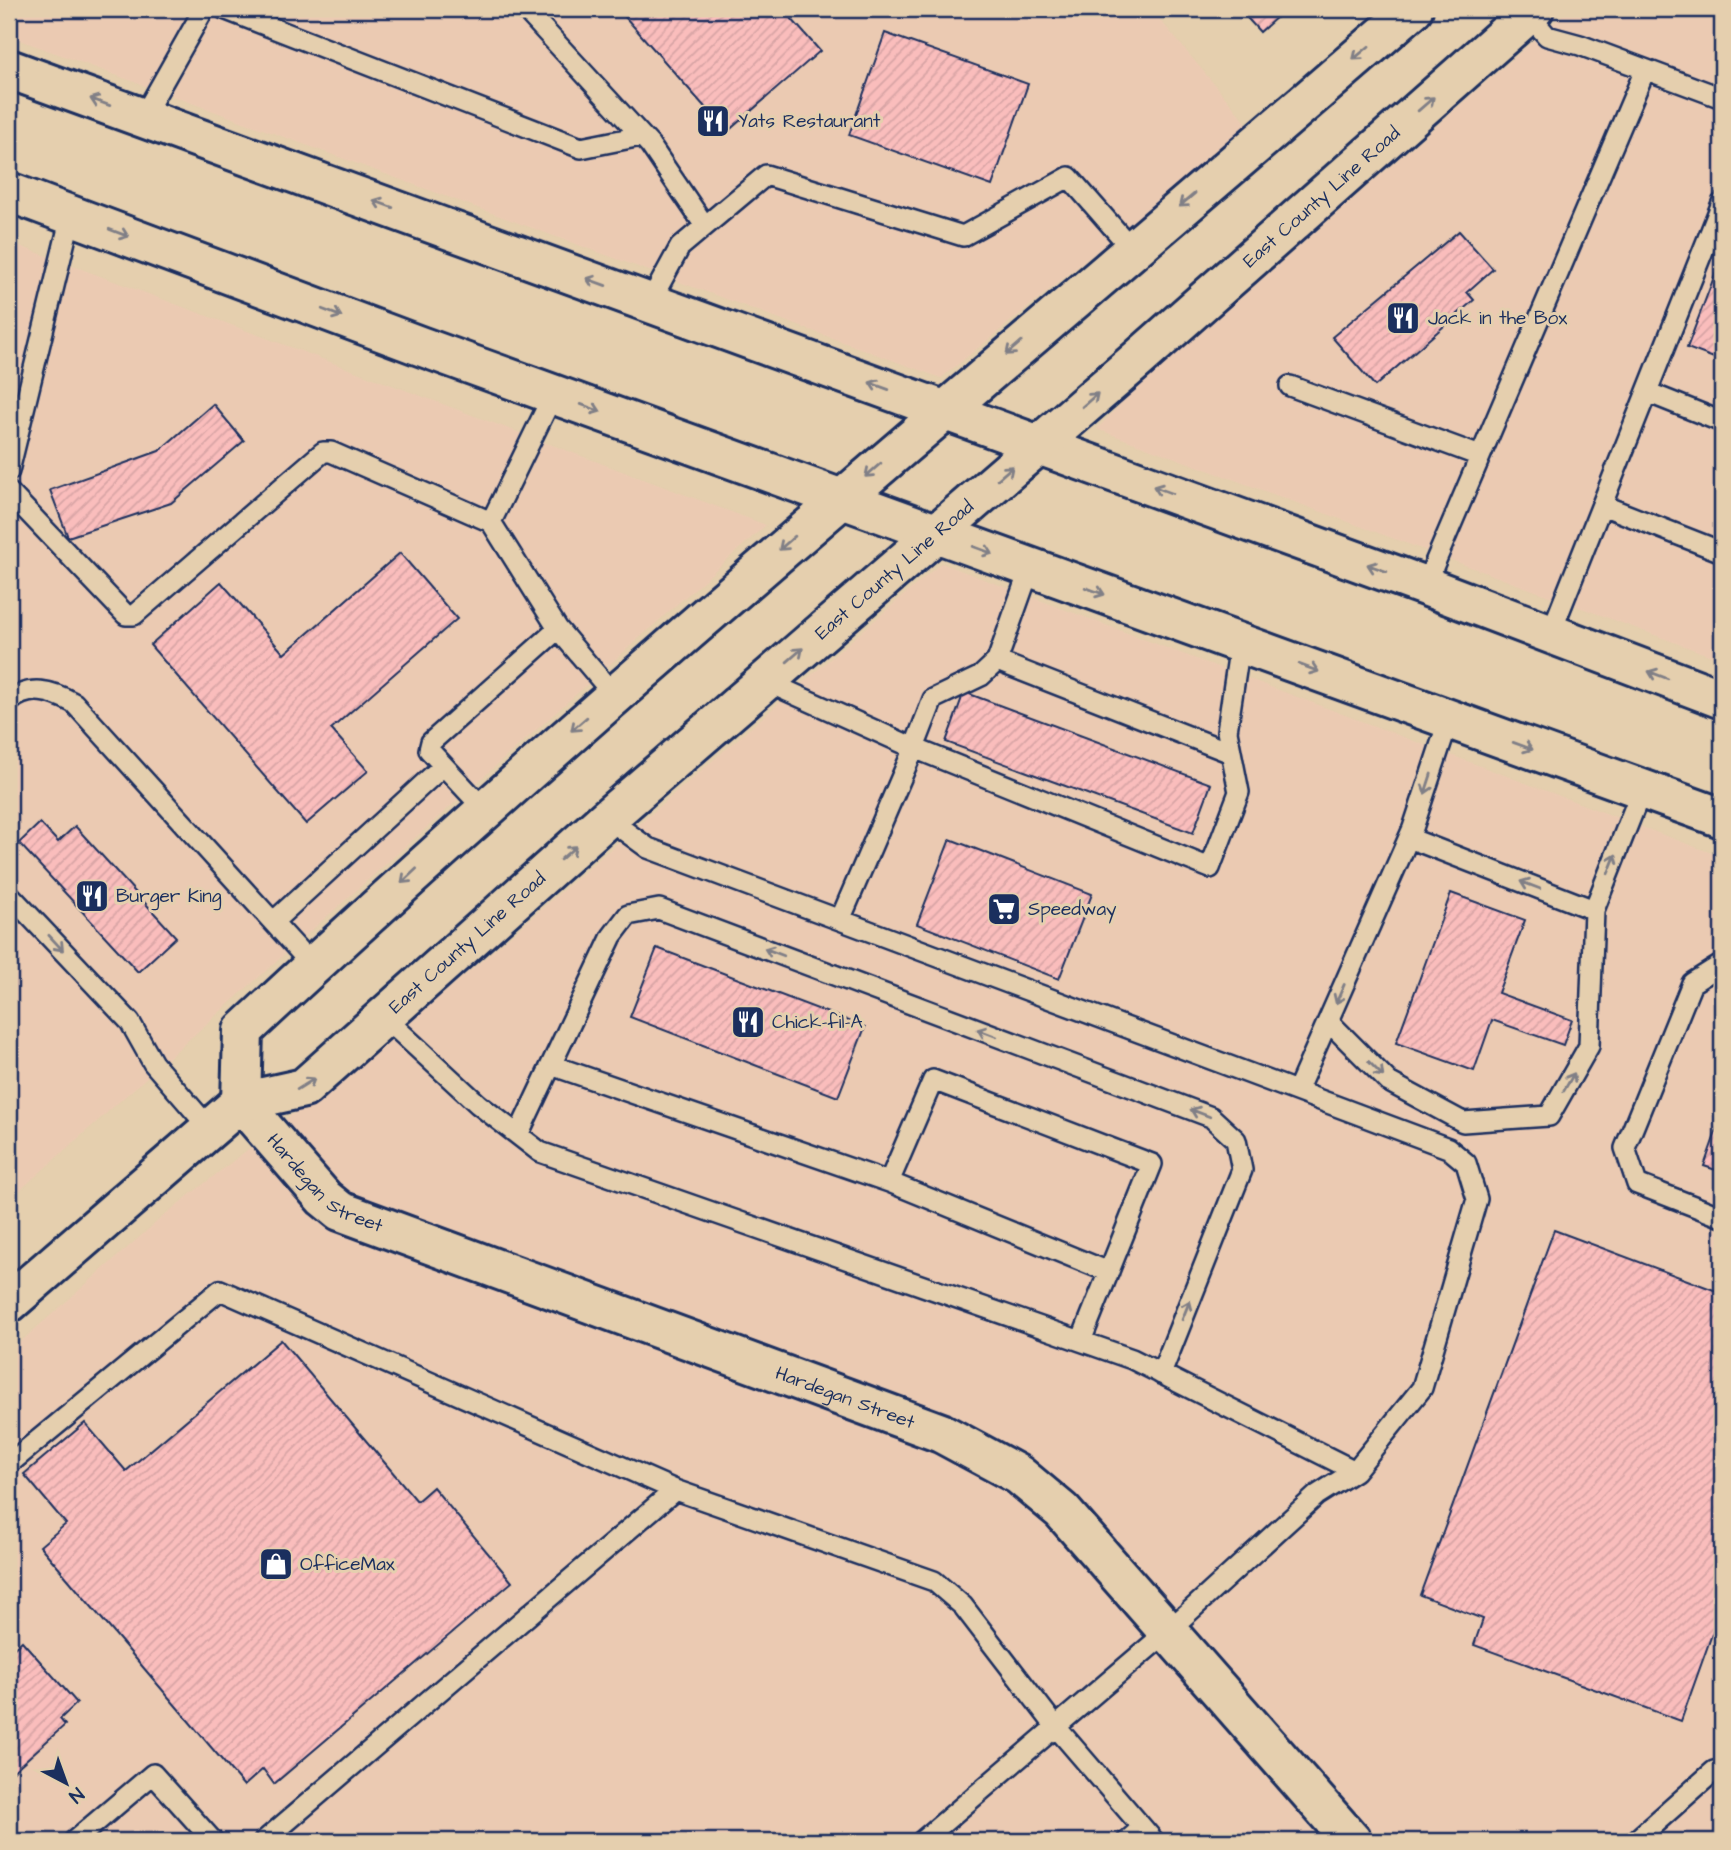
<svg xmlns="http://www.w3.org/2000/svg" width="1731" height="1850" font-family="'Architects Daughter',sans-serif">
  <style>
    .built { fill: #ebcab2 }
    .building { fill: url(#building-hatch); stroke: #1b2f5e; stroke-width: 2 }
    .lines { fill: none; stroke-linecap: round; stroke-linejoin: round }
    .service-casing { stroke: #1b2f5e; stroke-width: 24 }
    .minor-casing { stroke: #1b2f5e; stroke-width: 44 }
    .primary-casing { stroke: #1b2f5e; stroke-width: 44 }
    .service { stroke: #e5cfae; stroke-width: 19 }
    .minor { stroke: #e5cfae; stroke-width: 38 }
    .primary { stroke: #e5cfae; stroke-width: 38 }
    .oneway { stroke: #807f86 }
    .labels { text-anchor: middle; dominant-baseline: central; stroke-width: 6; stroke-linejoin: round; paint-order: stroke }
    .poi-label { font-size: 19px; fill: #1b2f5e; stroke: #e5cfae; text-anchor: start }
    .street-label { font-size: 19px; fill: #1b2f5e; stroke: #e5cfae }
  </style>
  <defs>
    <pattern id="building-hatch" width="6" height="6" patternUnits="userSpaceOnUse" patternTransform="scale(1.75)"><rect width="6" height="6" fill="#fabdbc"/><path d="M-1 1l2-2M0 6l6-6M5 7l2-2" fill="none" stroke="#d6a3a4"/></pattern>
  </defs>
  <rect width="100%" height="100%" fill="#e5cfae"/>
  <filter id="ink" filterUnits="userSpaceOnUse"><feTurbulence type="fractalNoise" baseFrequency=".0143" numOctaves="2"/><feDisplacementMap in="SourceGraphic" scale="14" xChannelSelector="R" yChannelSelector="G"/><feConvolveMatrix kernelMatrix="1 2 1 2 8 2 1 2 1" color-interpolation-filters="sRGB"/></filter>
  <g filter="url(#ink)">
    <path class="built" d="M 9,9 L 1151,9 L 1250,127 L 941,378 L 9,36 Z
      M 1569,9 L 1722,9 L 1722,660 L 1097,429 L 1122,402 Z
      M 9,242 L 766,525 L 9,1200 Z
      M 941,563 L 1722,857 L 1722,1841 L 9,1841 L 9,1352 L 168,1212 L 413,1020 Z"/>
    <path class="building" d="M 618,9 L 783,9 L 820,51 L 727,132 Z
      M 1239,9 L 1286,9 L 1260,32 Z
      M 885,33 L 1028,84 L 992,186 L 849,135 Z
      M 1459,231 L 1493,269 L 1467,292 L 1474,300 L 1375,386 L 1332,337 Z
      M 1722,256 L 1722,361 L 1687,348 Z
      M 213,404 L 244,441 L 171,503 L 68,537 L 50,490 L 159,451 Z
      M 400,553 L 457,619 L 331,729 L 368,771 L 306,824 L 150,645 L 221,582 L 284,654 Z
      M 964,692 L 1211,784 L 1193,833 L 946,742 Z
      M 40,823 L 58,842 L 75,826 L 176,937 L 138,972 L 19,843 Z
      M 950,839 L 1092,894 L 1059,979 L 917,924 Z
      M 1451,893 L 1525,920 L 1498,993 L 1572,1020 L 1563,1045 L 1492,1020 L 1474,1071 L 1396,1043 Z
      M 657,948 L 865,1027 L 838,1097 L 630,1017 Z
      M 1722,1115 L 1722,1172 L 1704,1166 Z
      M 1554,1230 L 1722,1293 L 1722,1587 L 1717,1601 L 1722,1606 L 1681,1721 L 1474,1645 L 1483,1619 L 1420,1595 Z
      M 281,1340 L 417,1501 L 433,1487 L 512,1582 L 274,1784 L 263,1769 L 244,1786 L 40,1546 L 66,1524 L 24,1474 L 85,1423 L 126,1471 Z
      M 22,1641 L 77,1703 L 60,1719 L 65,1725 L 9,1775 L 9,1653 Z"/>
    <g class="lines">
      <g class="service-casing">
        <path id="service" d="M 224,9 L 581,148 L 641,136
          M 525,9 L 650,145 L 705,226
          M 1528,14 L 1547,36 L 1580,45 L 1722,98
          M 143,117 L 204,9
          M 650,302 L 680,247 L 766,175 L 963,236 L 1069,177 L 1131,248
          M 1290,386 L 1480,456
          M 1647,392 L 1722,422
          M 553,395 L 491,522 L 558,629 L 613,694
          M 9,471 L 71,216
          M 9,492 L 126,615 L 134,615 L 323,452 L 331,452 L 491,522
          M 1602,505 L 1722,552
          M 1030,568 L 997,661 L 981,676 L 933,699 L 914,748 L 1210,868 L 1239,792 L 1227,731 L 1240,644
          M 1425,586 L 1645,70
          M 1550,635 L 1722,203
          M 997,661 L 1231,753
          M 765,681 L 914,748 L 840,920
          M 9,702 C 29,684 52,691 74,703 L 313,966
          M 484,809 L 429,750 L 431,742 L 558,629
          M 607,818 L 648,848 L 1448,1148 L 1466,1163 L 1477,1199 L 1422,1388 L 1355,1471
          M 1409,838 L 1594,910
          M 9,894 L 130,1022 L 153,1063 L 210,1129
          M 273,922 L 443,766
          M 1722,968 L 1719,966 L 1692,983 L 1625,1148 L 1637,1184 L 1722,1217
          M 384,1017 L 478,1104 L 540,1152 L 1132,1359 L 1355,1471 L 1317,1495 L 1168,1631 L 922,1841
          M 1328,1021 L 1389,1082 L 1463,1122 L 1549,1116 L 1589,1046 L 1594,910 L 1642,789
          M 551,1065 L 889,1182 L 933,1080 L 1152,1164 L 1081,1341
          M 1297,1091 L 1413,828 L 1449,719
          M 518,1135 L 612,936 L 628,915 L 659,909 L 1211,1117 L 1236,1140 L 1242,1170 L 1161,1374
          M 889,1182 L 1109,1272
          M 9,1464 L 220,1290 L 675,1490 L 264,1841
          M 675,1490 L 934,1581 L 963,1606 L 1056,1727 L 1154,1841
          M 74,1841 L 153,1774 L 213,1841
          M 1127,1841 L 1142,1828
          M 1635,1841 L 1714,1771 L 1722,1770"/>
      </g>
      <g class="minor-casing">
        <g id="minor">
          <path id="s1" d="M 241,1102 L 324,1198 L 340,1211 L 941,1433 L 1019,1475 L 1062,1511 L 1352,1841"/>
        </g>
      </g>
      <g class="primary-casing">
        <g id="primary">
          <path d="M 9,69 L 1425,586 L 1722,699"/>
          <path d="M 9,192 L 420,346 L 1722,818"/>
          <path d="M 241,1102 L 243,1031 C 622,677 1022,349 1413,9"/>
          <path id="s2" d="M 9,1303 L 241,1102 L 304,1088 L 607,818 L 1137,360 L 1534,9"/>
        </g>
      </g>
      <use href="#service" class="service"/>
      <use href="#minor" class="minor"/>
      <use href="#primary" class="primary"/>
    </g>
    <defs><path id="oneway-shaft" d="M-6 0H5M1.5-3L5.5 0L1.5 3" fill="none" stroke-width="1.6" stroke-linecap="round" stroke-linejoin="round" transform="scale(1.75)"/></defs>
    <g class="oneway">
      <use href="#oneway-shaft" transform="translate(1361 53) rotate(140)"/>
      <use href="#oneway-shaft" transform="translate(100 102) rotate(-160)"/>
      <use href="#oneway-shaft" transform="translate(1426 104) rotate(-41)"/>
      <use href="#oneway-shaft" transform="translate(1187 200) rotate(140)"/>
      <use href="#oneway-shaft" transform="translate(383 204) rotate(-160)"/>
      <use href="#oneway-shaft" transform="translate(119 233) rotate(21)"/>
      <use href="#oneway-shaft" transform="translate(596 282) rotate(-160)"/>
      <use href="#oneway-shaft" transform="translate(332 313) rotate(21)"/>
      <use href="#oneway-shaft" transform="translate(1014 348) rotate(139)"/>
      <use href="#oneway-shaft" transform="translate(879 386) rotate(-160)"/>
      <use href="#oneway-shaft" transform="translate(1090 400) rotate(-41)"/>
      <use href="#oneway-shaft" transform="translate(591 408) rotate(20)"/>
      <use href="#oneway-shaft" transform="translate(873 470) rotate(139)"/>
      <use href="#oneway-shaft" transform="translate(1005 473) rotate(-41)"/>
      <use href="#oneway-shaft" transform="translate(1163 490) rotate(-160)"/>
      <use href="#oneway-shaft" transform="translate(787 543) rotate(139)"/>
      <use href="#oneway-shaft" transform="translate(983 550) rotate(20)"/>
      <use href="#oneway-shaft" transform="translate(1377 568) rotate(-160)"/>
      <use href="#oneway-shaft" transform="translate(1095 591) rotate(20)"/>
      <use href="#oneway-shaft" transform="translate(795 655) rotate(-41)"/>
      <use href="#oneway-shaft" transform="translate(1309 668) rotate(20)"/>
      <use href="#oneway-shaft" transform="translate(1658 675) rotate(-159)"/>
      <use href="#oneway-shaft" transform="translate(579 724) rotate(139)"/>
      <use href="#oneway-shaft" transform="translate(1523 746) rotate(20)"/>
      <use href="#oneway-shaft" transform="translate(1428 784) rotate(108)"/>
      <use href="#oneway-shaft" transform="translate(568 853) rotate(-41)"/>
      <use href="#oneway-shaft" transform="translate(1612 864) rotate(-68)"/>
      <use href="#oneway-shaft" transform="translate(409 876) rotate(137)"/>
      <use href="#oneway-shaft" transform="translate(1530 885) rotate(-159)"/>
      <use href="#oneway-shaft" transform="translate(56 943) rotate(47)"/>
      <use href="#oneway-shaft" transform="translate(774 952) rotate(-159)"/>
      <use href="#oneway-shaft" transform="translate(1340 994) rotate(114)"/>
      <use href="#oneway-shaft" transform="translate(987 1033) rotate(-159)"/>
      <use href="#oneway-shaft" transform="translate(1376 1069) rotate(45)"/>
      <use href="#oneway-shaft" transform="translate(1569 1082) rotate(-60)"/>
      <use href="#oneway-shaft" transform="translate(306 1084) rotate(-32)"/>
      <use href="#oneway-shaft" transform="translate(1200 1113) rotate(-159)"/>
      <use href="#oneway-shaft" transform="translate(1186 1310) rotate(-68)"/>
    </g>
  </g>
  <defs>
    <g id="restaurant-square" transform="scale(1.75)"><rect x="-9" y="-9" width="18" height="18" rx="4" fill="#1b2f5e" stroke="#e5cfae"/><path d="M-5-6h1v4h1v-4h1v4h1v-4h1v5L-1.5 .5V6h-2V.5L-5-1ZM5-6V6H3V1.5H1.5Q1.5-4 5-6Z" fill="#fff"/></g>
    <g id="supermarket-square" transform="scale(1.75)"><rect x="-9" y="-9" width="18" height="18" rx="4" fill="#1b2f5e" stroke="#e5cfae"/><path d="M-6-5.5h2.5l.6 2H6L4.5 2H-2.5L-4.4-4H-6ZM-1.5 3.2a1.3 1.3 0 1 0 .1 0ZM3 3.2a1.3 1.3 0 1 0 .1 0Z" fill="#fff"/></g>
    <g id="shop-square" transform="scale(1.75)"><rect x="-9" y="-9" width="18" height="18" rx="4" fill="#1b2f5e" stroke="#e5cfae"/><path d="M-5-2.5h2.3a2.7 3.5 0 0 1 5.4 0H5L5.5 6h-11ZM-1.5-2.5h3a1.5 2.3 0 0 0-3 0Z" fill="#fff"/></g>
  </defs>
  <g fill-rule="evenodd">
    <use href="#restaurant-square" x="713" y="121"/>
    <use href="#restaurant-square" x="1403" y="318"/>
    <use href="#restaurant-square" x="92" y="896"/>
    <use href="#supermarket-square" x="1004" y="909"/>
    <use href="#restaurant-square" x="748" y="1022"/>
    <use href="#shop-square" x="276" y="1564"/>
  </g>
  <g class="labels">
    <g class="poi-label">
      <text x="738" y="121">Yats Restaurant</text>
      <text x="1428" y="318">Jack in the Box</text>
      <text x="116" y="896">Burger King</text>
      <text x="1028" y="909">Speedway</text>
      <text x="772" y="1022">Chick-fil-A</text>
      <text x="300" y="1564">OfficeMax</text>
    </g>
    <g class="street-label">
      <text stroke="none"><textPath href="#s2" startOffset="1724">East County Line Road</textPath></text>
      <text stroke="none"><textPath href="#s2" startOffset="1157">East County Line Road</textPath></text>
      <text stroke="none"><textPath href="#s2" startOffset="590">East County Line Road</textPath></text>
      <text stroke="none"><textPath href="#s1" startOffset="119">Hardegan Street</textPath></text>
      <text stroke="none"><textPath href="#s1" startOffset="686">Hardegan Street</textPath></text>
    </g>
  </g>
  <rect width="1731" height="1850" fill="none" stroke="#e5cfae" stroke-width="35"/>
  <rect x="18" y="18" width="1696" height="1815" fill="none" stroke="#1b2f5e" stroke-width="2.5" filter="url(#ink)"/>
  <g transform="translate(66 1783) rotate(139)" stroke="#e5cfae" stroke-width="5" paint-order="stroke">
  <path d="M0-5L12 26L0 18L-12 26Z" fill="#1b2f5e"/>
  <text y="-10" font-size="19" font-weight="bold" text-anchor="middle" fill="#1b2f5e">N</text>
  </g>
</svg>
